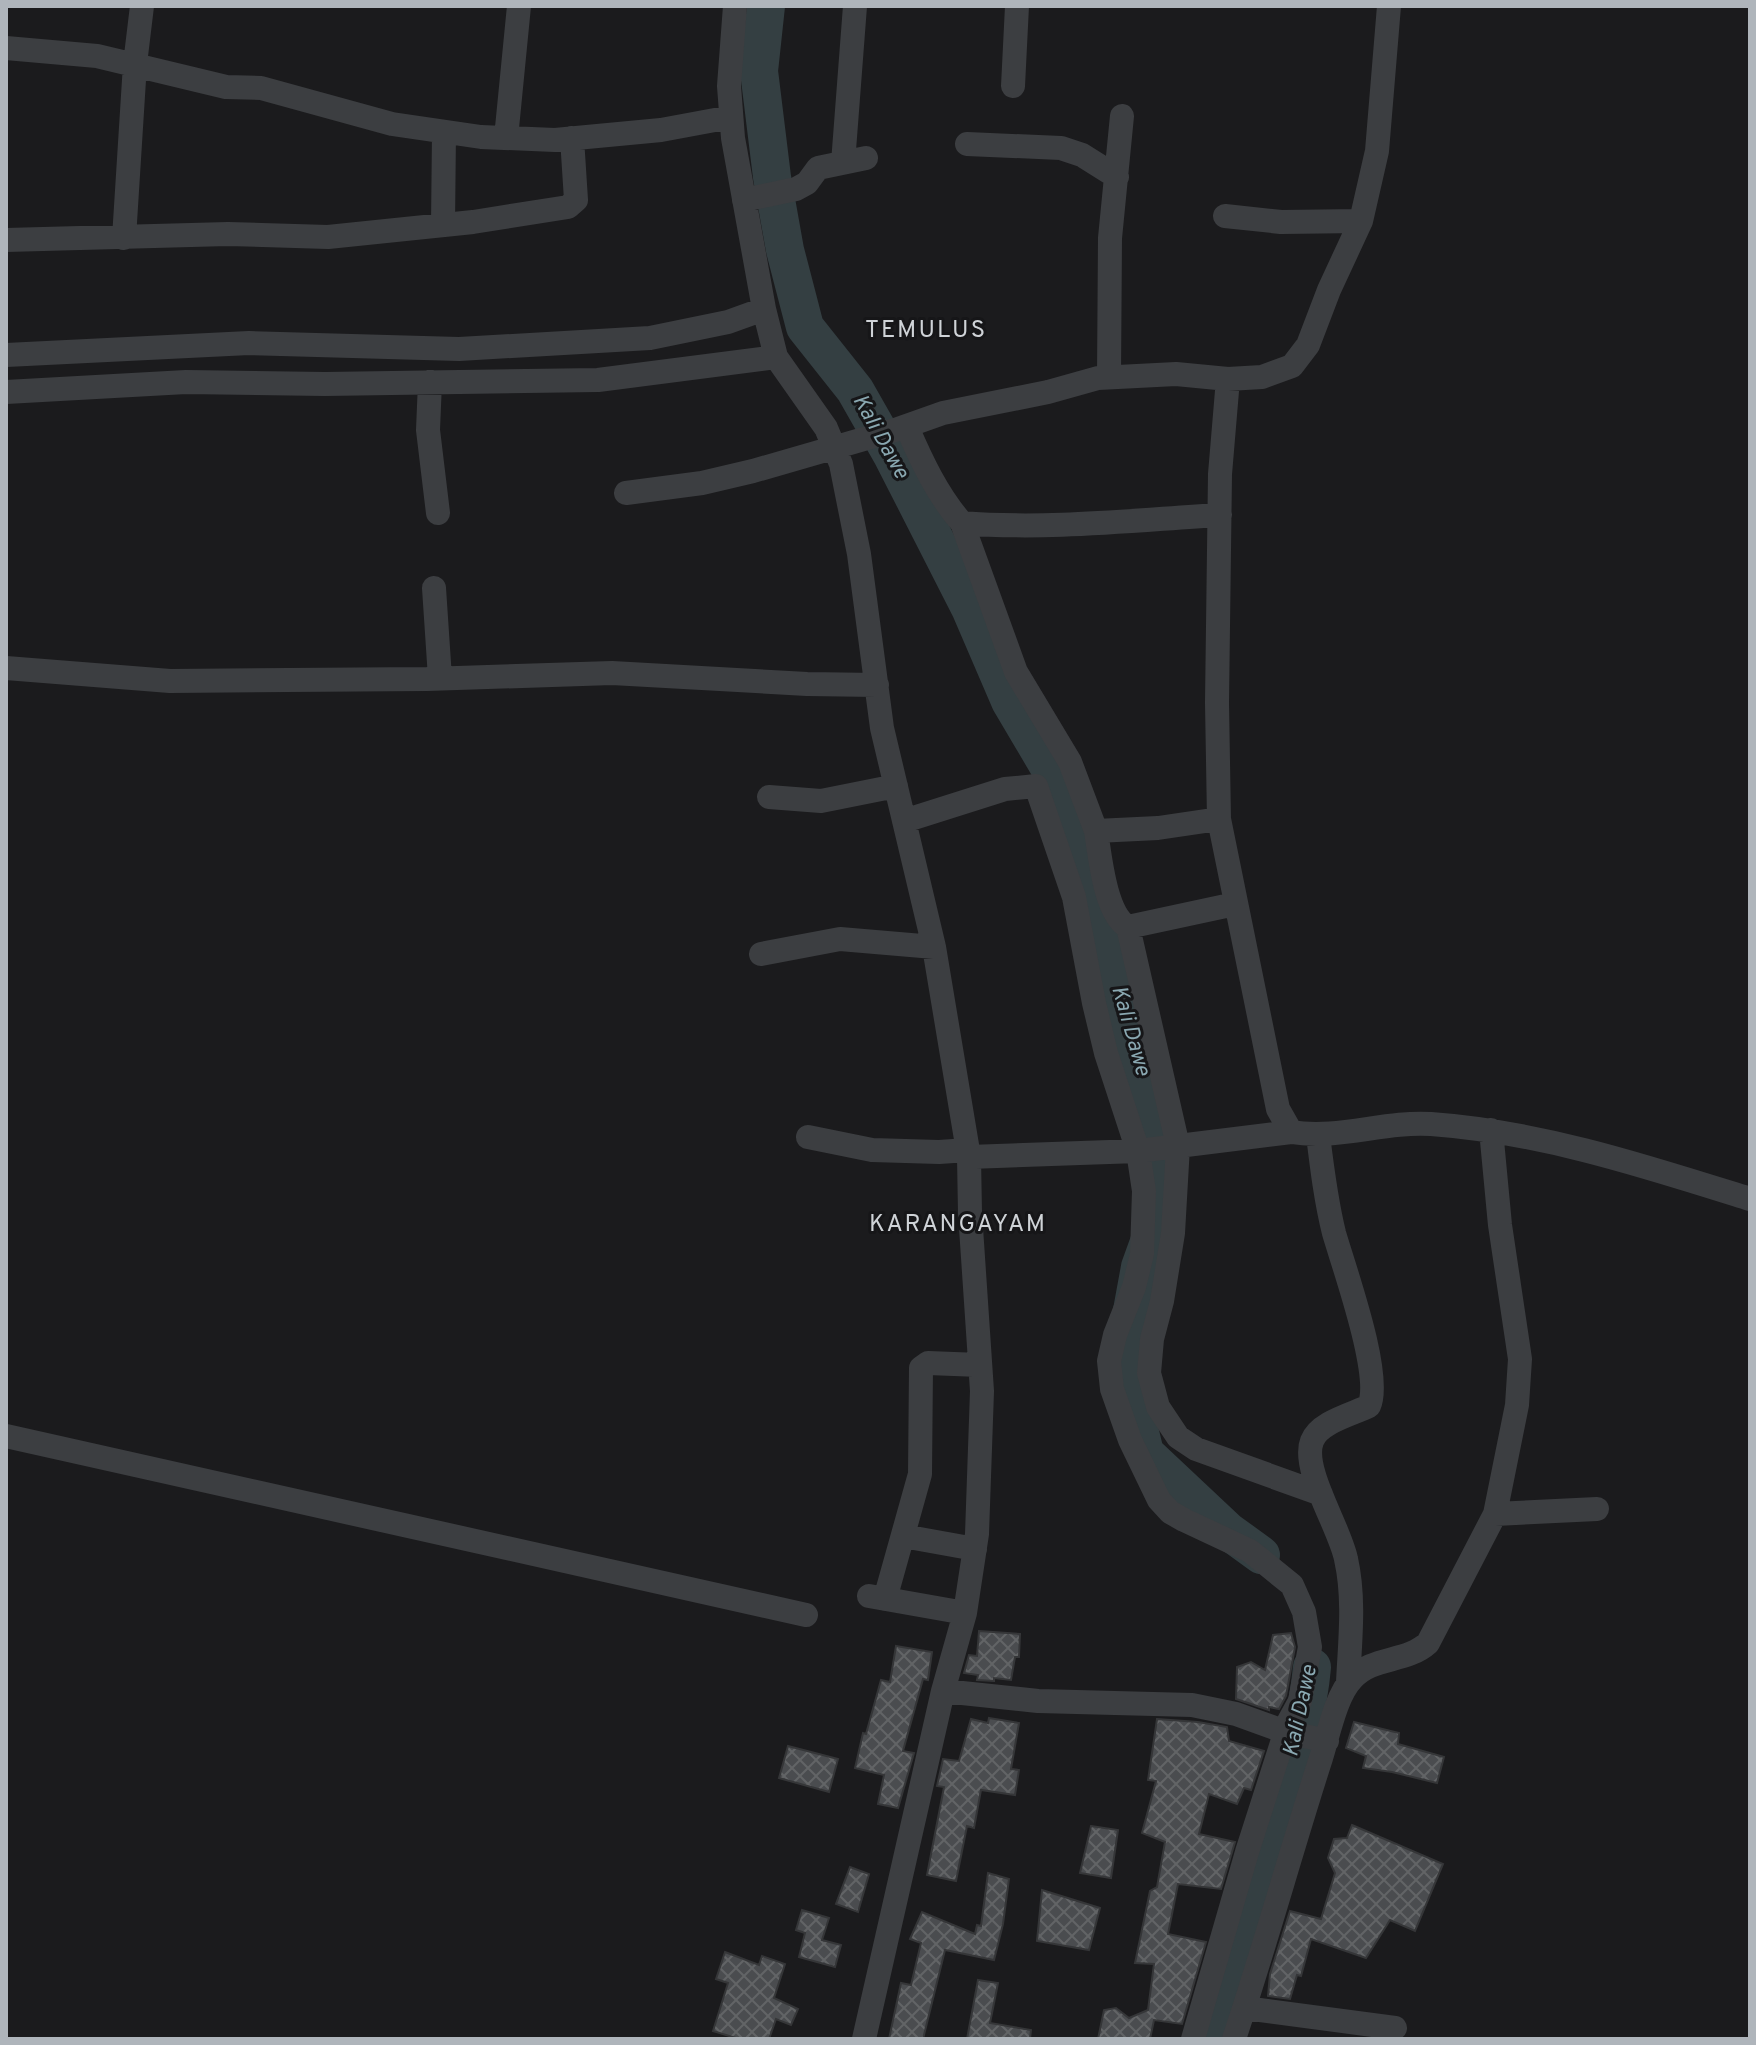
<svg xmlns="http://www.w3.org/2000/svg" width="1756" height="2045" font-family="Overpass,sans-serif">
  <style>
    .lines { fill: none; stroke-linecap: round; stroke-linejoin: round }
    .river { stroke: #343f42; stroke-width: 38 }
    .building { fill: url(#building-cross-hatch); stroke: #353638; stroke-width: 2 }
    .minor { stroke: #3c3e41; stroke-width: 24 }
    .labels { text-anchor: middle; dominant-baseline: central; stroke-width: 6; stroke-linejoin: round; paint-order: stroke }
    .water-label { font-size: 22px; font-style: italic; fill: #8aa8b1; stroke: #161618 }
    .quarter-label { font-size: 24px; letter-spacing: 2px; fill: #cfd3d7; stroke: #161618 }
  </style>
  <defs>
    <pattern id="building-cross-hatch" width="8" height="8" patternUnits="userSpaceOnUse" patternTransform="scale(2)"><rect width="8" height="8" fill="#4a4c4f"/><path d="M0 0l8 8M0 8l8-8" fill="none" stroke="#626466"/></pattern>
  </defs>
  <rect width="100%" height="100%" fill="#1b1b1d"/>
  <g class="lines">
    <path class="river" d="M 766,6 L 759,71 L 772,177 L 785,250 L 805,327 L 855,390 L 892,455 L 970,608 L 1010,701 L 1056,779 L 1087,859 L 1115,982 L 1163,1143 L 1162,1206 L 1140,1267 L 1125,1349 L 1132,1399 L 1145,1453 L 1228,1531 L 1261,1555
      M 1214,2039 C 1234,1970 1252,1901 1271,1833 C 1286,1777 1307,1725 1312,1667"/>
  </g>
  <path class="building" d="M 979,1631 L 1020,1634 L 1019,1657 L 1015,1657 L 1011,1680 L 994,1678 L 994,1681 L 977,1680 L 978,1675 L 964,1673 L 969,1655 L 977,1656 Z
    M 1291,1633 L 1295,1647 L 1286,1696 L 1279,1709 L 1269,1707 L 1269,1710 L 1236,1699 L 1237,1667 L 1251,1662 L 1265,1670 L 1273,1635 Z
    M 896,1646 L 932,1652 L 928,1680 L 923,1679 L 903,1751 L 914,1753 L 898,1808 L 878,1804 L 884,1775 L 855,1768 L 863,1733 L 866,1734 L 881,1680 L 890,1682 Z
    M 989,1718 L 1019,1723 L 1011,1769 L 1019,1770 L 1015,1795 L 981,1790 L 974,1828 L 967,1826 L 956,1881 L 927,1875 L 944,1787 L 937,1786 L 943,1759 L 959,1761 L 971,1719 L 988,1723 Z
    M 1157,1719 L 1198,1722 L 1227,1727 L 1229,1741 L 1264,1751 L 1251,1790 L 1244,1788 L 1237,1804 L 1209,1794 L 1199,1834 L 1235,1842 L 1221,1889 L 1178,1884 L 1168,1934 L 1206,1942 L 1182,2024 L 1154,2020 L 1150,2039 L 1098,2039 L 1104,2010 L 1116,2008 L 1129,2018 L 1148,2010 L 1154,1964 L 1135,1963 L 1150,1891 L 1157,1887 L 1165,1842 L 1142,1833 L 1156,1781 L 1148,1780 Z
    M 1354,1722 L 1399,1733 L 1398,1744 L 1444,1757 L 1437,1783 L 1392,1772 L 1363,1768 L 1366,1756 L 1346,1748 Z
    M 788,1746 L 838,1759 L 829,1792 L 779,1778 Z
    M 1352,1825 L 1443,1864 L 1415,1931 L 1390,1920 L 1366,1958 L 1311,1939 L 1301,1976 L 1297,1975 L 1290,1999 L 1268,1996 L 1270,1974 L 1290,1911 L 1321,1919 L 1335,1873 L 1328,1858 L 1334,1839 L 1347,1838 Z
    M 1091,1826 L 1118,1830 L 1111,1878 L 1080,1873 Z
    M 850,1867 L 869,1874 L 858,1912 L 836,1904 Z
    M 988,1873 L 1009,1879 L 1003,1924 L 994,1960 L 945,1950 L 923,2039 L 889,2039 L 901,1983 L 911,1985 L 921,1943 L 910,1939 L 922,1912 L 975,1934 L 977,1925 L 981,1926 Z
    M 1042,1890 L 1100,1908 L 1089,1950 L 1037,1941 Z
    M 802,1910 L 829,1918 L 822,1940 L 841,1945 L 835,1967 L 799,1957 L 805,1933 L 796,1930 Z
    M 725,1952 L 759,1965 L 762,1956 L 785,1964 L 774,1998 L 798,2009 L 791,2025 L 776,2019 L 769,2039 L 739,2039 L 713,2031 L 728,1983 L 716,1979 Z
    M 978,1980 L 998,1983 L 990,2023 L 1031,2030 L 1030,2039 L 967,2039 Z"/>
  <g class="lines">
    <path class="minor" d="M 735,6 L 729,86 L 733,138 L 764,309 L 776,357 L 826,428 L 841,464 L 859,554 L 882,728 L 934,947 L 969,1157 L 970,1213 L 982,1391 L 977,1534 L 965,1613 L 943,1691 L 864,2039
      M 6,48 L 97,56 L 226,87 L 261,88 L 392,124 L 481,137 L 555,140 L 661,130 L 731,117
      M 1013,86 L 1017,6
      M 506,138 L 519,6
      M 967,144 L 1061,148 L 1082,155 L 1117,177
      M 843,163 L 855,6
      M 744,200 L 796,189 L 807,183 L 818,168 L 866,158
      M 1225,216 L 1281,222 L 1361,221
      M 443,225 L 444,132
      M 124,238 L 135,64 L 142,6
      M 6,240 L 228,234 L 328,237 L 473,222 L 568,207 L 576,200 L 572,138
      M 6,355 L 249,343 L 459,349 L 650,338 L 728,322 L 764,309
      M 1109,376 L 1110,238 L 1122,116
      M 1228,379 L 1220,474 L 1217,703 L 1219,819 L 1278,1109 L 1291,1132 C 1338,1140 1384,1121 1431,1124 C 1541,1132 1645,1166 1750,1199
      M 430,382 L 428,430 L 438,513
      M 6,392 L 186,382 L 325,384 L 598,380 L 776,357
      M 907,427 C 921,460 938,496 962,523 C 1047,530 1135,520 1220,515
      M 626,493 L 702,483 L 753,471 L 895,430 L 943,413 L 1048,392 L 1098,378 L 1176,374 L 1228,379 L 1262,377 L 1292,366 L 1308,345 L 1329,290 L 1361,221 L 1377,151 L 1389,6
      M 962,523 L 1016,672 L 1070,762 L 1096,831 L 1158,828 L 1219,819
      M 434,588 L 440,678
      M 6,668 L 170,681 L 427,679 L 612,673 L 807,684 L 877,685
      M 769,797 L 821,801 L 896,786
      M 904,821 L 1005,789 L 1036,786 L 1074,897 L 1094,1003 L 1106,1053 L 1138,1151 L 1144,1191 L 1142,1254 L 1134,1287 L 1115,1335 L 1109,1361 L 1112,1389 L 1130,1440 L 1159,1500 L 1170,1512 L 1184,1520 L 1250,1551 L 1292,1585 L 1304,1612 L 1310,1647 L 1300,1701 L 1289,1721 L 1247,1852 L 1193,2039
      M 1096,831 C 1100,856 1105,914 1128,927 L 1235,904
      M 1128,927 L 1178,1146 L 1173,1233 L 1162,1301 L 1152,1339 L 1149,1373 L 1158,1407 L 1178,1437 L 1196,1449 L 1321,1494
      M 761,954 L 840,939 L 934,947
      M 1318,1135 C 1322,1168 1326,1201 1334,1233 C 1344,1268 1383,1376 1369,1406 C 1353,1414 1319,1422 1312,1441 C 1301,1469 1340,1528 1346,1559 C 1355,1599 1350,1641 1348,1682
      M 808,1137 L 872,1150 L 939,1152 L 968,1150
      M 969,1157 L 1138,1151 L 1291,1132
      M 6,1436 L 806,1615
      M 1495,1514 L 1597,1509
      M 903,1536 L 975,1549
      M 869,1596 L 965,1613
      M 885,1599 L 920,1474 L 921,1368 L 928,1363 L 980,1365
      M 943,1691 L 1038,1701 L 1192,1705 L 1236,1714 L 1286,1732 L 1327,1741
      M 1245,2008 L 1395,2028
      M 1234,2039 C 1265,1946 1291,1851 1321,1758 C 1328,1736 1336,1695 1352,1679 C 1372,1656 1406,1663 1428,1643 L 1495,1514 L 1517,1405 L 1520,1359 L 1500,1225 L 1491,1130"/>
  </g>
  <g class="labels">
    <g class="water-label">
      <text transform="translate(880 437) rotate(61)">Kali Dawe</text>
      <text transform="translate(1130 1031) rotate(74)">Kali Dawe</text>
      <text transform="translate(1301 1711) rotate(-78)">Kali Dawe</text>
    </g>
    <g class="quarter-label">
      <text x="926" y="331">TEMULUS</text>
      <text x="958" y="1225">KARANGAYAM</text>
    </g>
  </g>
  <rect width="1756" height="2045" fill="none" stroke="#afb5bb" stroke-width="16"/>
</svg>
